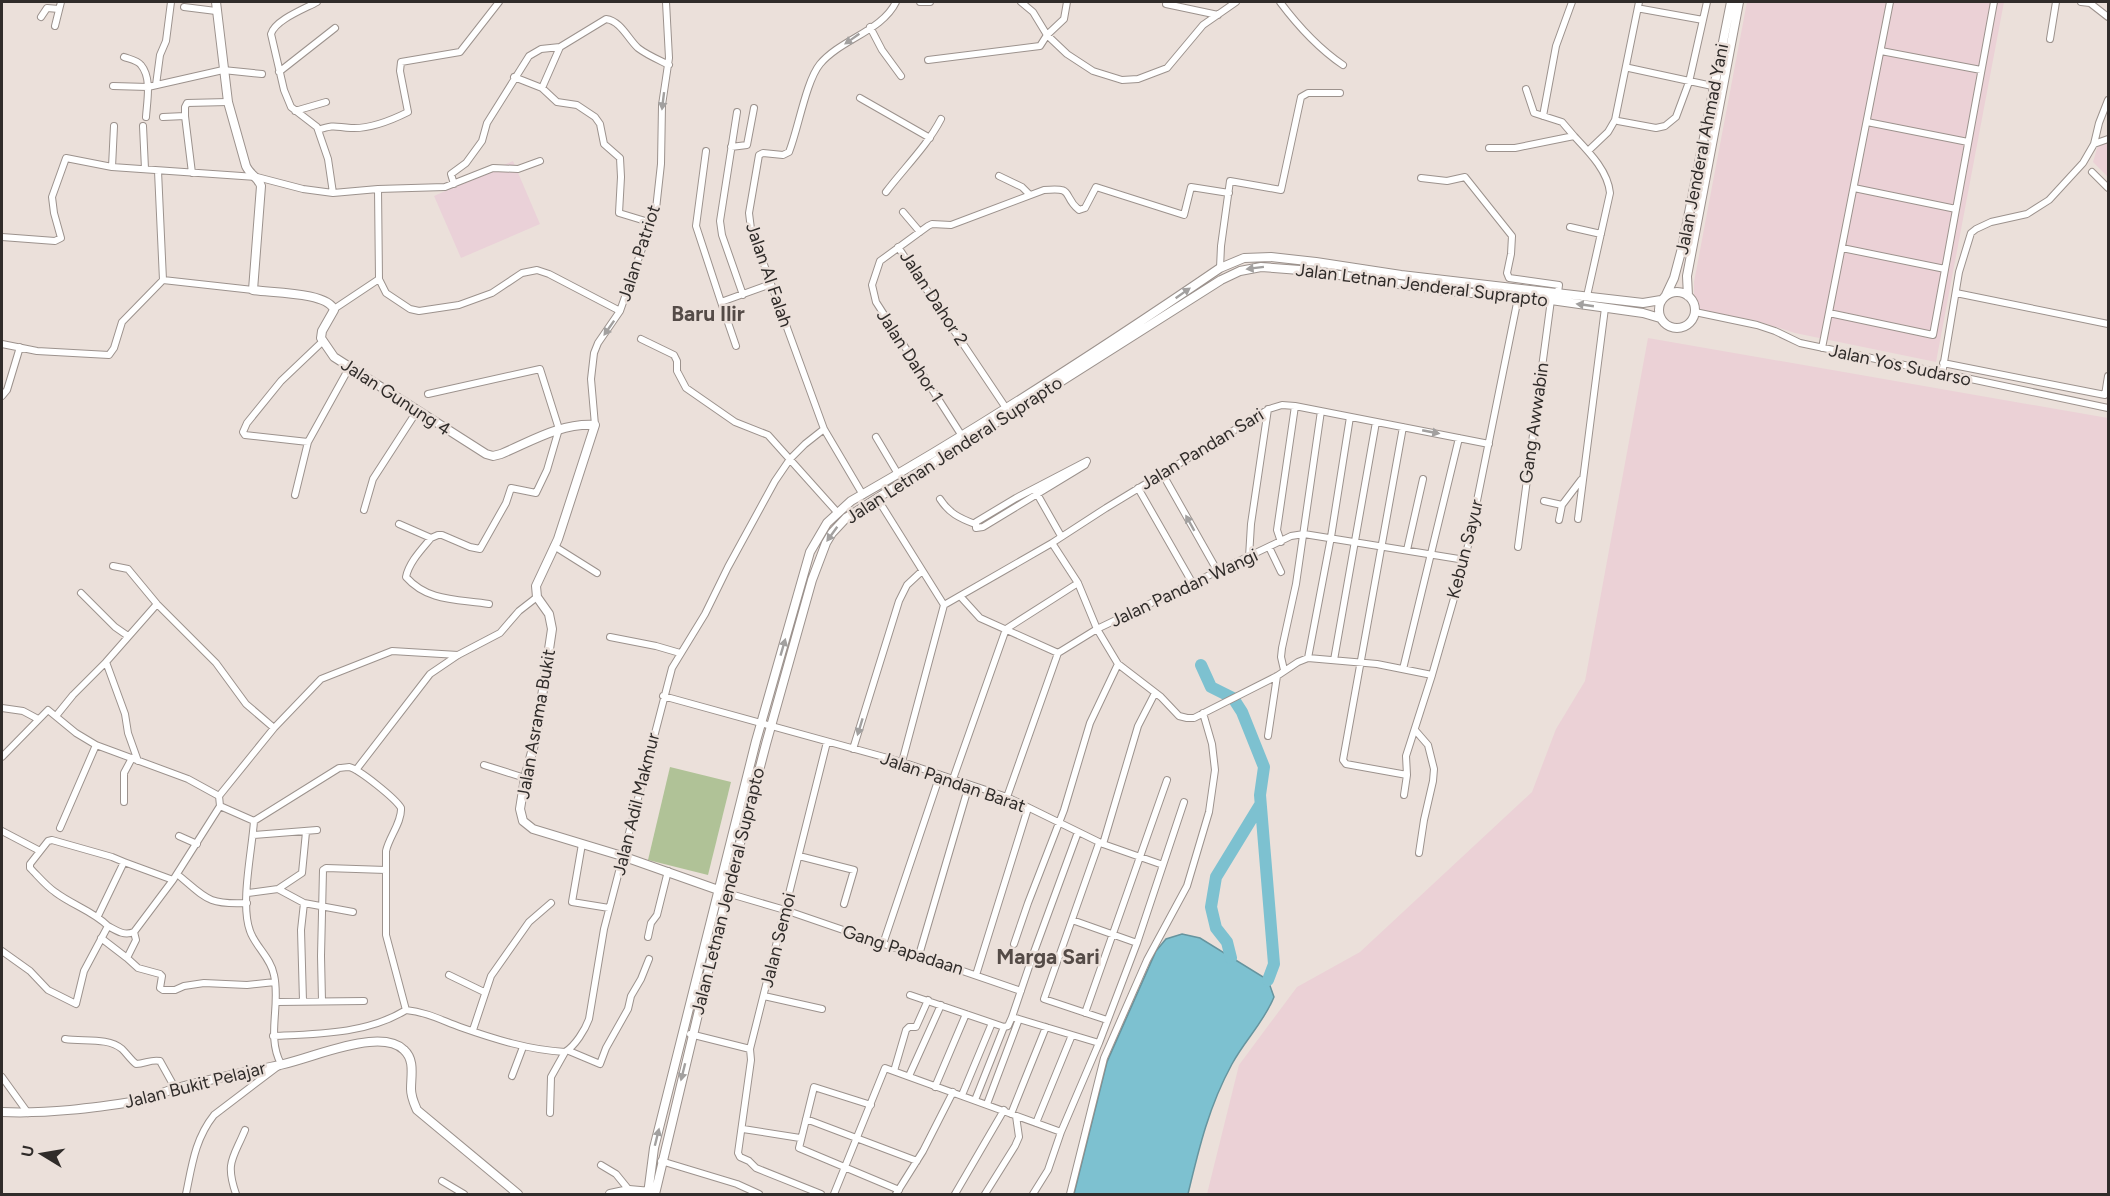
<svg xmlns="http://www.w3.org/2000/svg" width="2110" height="1196" font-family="Figtree,sans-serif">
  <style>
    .industrial { fill: #ebd1d6 }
    .education { fill: #ead1d8 }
    .green { fill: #b0c297 }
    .water { fill: #7dc1d0; stroke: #66949e; stroke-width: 1.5 }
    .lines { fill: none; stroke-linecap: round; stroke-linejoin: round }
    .river { stroke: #7dc1d0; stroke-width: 12 }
    .street-casing { stroke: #9c928d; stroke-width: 8 }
    .secondary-casing { stroke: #9c928d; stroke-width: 10 }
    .street { stroke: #fff; stroke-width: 6 }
    .secondary { stroke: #fff; stroke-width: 8 }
    .oneway { fill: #a2a09f }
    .labels { text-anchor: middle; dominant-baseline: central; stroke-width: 5; stroke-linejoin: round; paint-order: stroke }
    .street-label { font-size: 18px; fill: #302c2a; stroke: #ebe0da }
    .quarter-label { font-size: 21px; font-weight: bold; fill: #544b47; stroke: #ebe0da }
  </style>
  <rect width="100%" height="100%" fill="#ebe0da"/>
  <path class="industrial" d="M 1747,2 L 2004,2 L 1936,362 L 1795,333 L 1754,320 L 1702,311 L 1694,300 L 1694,282 Z
    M 2108,142 L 2108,177 L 2093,162 L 2098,145 Z
    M 1648,338 L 2108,418 L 2108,1194 L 1207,1194 L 1239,1065 L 1297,987 L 1360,952 L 1532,792 L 1556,729 L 1585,681 Z"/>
  <path class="education" d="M 513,161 L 540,224 L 461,258 L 434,196 Z"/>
  <path class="green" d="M 670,767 L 731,782 L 708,875 L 648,860 Z"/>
  <path class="water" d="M 1182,934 L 1200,938 L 1268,980 L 1274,997 C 1264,1022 1245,1040 1232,1064 C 1209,1106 1199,1148 1188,1194 L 1074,1194 L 1107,1062 L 1156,951 L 1166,939 Z"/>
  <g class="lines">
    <path class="river" d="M 1201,665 L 1211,687 L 1233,698 L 1242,712 L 1264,767 L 1260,795 L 1274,964 L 1268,980
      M 1231,958 L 1227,942 L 1216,928 L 1211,907 L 1216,877 L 1260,805"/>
    <g class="street-casing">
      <path id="street" d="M 317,2 C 304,9 275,20 271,34 L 284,90 L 291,107 L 317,127 L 328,159 L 333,193
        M 920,2 L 930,2
        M 1021,2 L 1033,12 L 1047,35 L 1067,54 L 1093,71 L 1122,80 L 1138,79 L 1167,68 L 1203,25 L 1236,2
        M 1280,2 C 1298,26 1318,48 1343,65
        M 2081,2 L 2090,3 L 2108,17
        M 1166,4 L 1218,15
        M 184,7 L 216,11
        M 1642,9 L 1703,20
        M 41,17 L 47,8 L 59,9
        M 55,26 L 61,2
        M 870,27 L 882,50 L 901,76
        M 2050,39 L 2056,2
        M 1881,51 L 1981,70
        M 124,57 C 129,59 137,60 141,65 C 152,78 147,101 146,117
        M 928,60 L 1040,46 L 1047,35 L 1064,19 L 1067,2
        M 1629,68 L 1717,87
        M 279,72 L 335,28
        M 514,77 L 542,88 L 560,47 L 606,19 C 621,21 628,39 638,48 C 647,55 659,60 669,65
        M 156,85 L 160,55 L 166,41 L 171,2
        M 113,86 L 148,87 L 223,70 L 262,74
        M 542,88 L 557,102 L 577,105 L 595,117 L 600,124 L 604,144 L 620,158 L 621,177 L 619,213 L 652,223
        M 1526,89 L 1534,113 L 1562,122 L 1574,136
        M 860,98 L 930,138
        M 295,111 L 326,102
        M 737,112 L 720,221 L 722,235 L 743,295
        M 185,116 L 192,173
        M 1543,116 L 1556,46 L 1572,2
        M 163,117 L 185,116 L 185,107 L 187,103 L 228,102
        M 1618,121 L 1656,128 L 1665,126 L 1676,117 L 1689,82 L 1707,2
        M 1867,122 L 1968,142
        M 143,126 L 145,169
        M 318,130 C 335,124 335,127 351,128 C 370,129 392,120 408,112 L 400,71 L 401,62 L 460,52 L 499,2
        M 2094,144 L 2108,139
        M 731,147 L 747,145 L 754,108
        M 1489,148 L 1515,148 L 1574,136 C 1589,152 1608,171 1610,193 L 1587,296
        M 706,151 L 696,226 L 721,302 L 771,284
        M 1588,151 L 1608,132 L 1615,120 L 1639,2
        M 112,167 L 114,126
        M 158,171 L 163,280
        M 2092,172 L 2108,188
        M 999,176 L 1022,187 L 1030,195
        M 1421,178 L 1447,181 L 1465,177 L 1512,236 L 1511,254 L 1507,273 L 1509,278 L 1559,285 L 1558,293
        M 454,184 L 451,174 L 466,163 L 482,141 L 487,123 L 529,56 L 541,49 L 560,47
        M 1854,188 L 1956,209
        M 378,189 L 379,279 L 386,293 L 410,309 L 419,311 L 459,305 L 492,293 L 522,273 L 537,270 L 549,274 L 620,311
        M 886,192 C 904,168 927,146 941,119
        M 903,212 L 920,232
        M 1570,227 L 1601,234
        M 2,237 L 55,241 L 61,238 L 54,213 L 52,197 L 66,158 L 112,167 L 257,177 L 303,189 L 333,193 L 378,189 L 445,187 L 493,168 L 518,169 L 540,161
        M 898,247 L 1006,408
        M 1842,248 L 1945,269
        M 1220,268 L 1221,246 L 1230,181 L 1281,190 L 1301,97 L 1308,93 L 1340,93
        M 1956,293 L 2108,324
        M 721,302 L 736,346
        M 334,309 L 379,279
        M 1695,312 L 1757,325 L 1775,331 L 1800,343 L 2108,408
        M 1829,313 L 1933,335 L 1994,2
        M 641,339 L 674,355 L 677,361 L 677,371 L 686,388 L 735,422 L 768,435 L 837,512
        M 2,344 L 37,351 L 109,355 L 114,348 L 122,322 L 163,280 L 253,290
        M 1822,348 L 1890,2
        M 1943,363 L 2105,395 L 2108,376
        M 1942,374 L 1959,272 L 1971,233 L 1976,229 L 1991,222 L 2027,214 L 2049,200 L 2083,163 L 2094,144 L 2099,123 L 2108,100
        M 2,396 L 7,390 L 20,347
        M 595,425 L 591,379 L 594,353 L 598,343 L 620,311 L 656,209 L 661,164 L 662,105 L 669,58 L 666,2
        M 1403,427 L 1343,760 L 1346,764 L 1407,775
        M 962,436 L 876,302 L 872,285 L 880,261 L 928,226 L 932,224 L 951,225 L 1044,190 C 1076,187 1061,195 1079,210 L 1085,208 L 1096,187 L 1184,215 L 1191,187 L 1229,193
        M 876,437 L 898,474
        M 308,442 L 245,435 L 243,432 L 247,423 L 281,381 L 322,342
        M 1087,461 L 1085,465 L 983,527 L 976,528 L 976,522 L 1016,498 Z
        M 1162,473 L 1218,572
        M 1138,488 L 1193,584
        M 1036,492 L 1061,536
        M 295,495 L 308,442 L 349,368
        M 863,495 L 824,429 L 751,229 L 749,213 L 759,155 L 763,153 L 783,155 L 789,152 C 798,130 806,81 820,64 C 841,39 882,31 896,2
        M 877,498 L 944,605 L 902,762
        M 940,499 C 949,513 959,518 975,524
        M 1544,501 L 1562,505
        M 364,510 L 373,479 L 417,411
        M 1578,519 L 1605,308
        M 1559,520 L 1562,505 L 1581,480
        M 399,524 L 431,538 L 438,535 L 442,535 L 470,547 L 480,549 L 506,503 L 511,488 L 536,493 L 547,470 L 559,429 L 540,369 L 428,394
        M 431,538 C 422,549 409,562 406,577 C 428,602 458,599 489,604
        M 1281,542 L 1277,530 L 1295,406
        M 1052,543 L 1078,583 L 1097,629 L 1118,664 L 1161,697 L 1179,716 L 1187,718 L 1194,718 L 1277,676 L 1298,662 L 1308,658 L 1377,664 L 1432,675
        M 554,546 L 597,573
        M 1269,547 L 1281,572
        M 1518,547 L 1551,300
        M 1407,550 L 1423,479
        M 1249,557 L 1251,524 L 1268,409
        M 113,566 L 128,569 L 157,604 L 216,663 L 246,704 L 274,728
        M 81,593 L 115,627 L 128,636
        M 960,596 L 980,618 L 1058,653
        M 944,605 L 1052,543 L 1106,508 L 1269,409 L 1282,405 L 1295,406 L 1489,444
        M 610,637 L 656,646 L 680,653
        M 1308,658 L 1331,537 L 1350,417
        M 1334,660 L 1376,422
        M 1403,669 L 1459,438
        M 1284,670 L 1281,657 L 1282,648 L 1296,584 L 1321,411
        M 663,696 L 902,762 L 1007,797 L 1103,844 L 1163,865
        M 2,708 L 23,711 L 38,719
        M 56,716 L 73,695 L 106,662
        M 1415,730 L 1428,745 L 1434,769 L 1433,781 L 1424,820 L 1419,853
        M 1268,736 L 1277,676
        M 853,749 L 899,601 L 907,585 L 922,571
        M 2,757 L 48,710 L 76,733 L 96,745 L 188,779 L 219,796 L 220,806 L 254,821
        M 138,761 L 128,733 L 125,714 L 106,662 L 157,604
        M 484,765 L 525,778
        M 356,770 L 430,674 L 458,655 L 500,633 L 519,611 L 537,597
        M 953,779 L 1006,629 L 1078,583
        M 1404,795 L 1407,775 L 1406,756 L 1432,675 L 1465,560 L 1518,298
        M 219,796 L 274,728 L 321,679 L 392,651 L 458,655
        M 1007,797 L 1058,653 L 1097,629 L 1291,536 L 1304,534 L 1465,560
        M 124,802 L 124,773 L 132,758
        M 60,828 L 96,745
        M 2,831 L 40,851
        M 253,835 L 317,830
        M 179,836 L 197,844
        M 1099,843 L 1044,999 L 1107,1020
        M 582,844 L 572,902 L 609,908
        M 1103,844 L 1138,726 L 1155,693
        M 799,856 L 854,870 L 844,904
        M 177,874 C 206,898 207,905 247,903
        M 278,889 L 302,873 L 306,832
        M 248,893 L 278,889 L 304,903 L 353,912
        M 727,893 L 785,910 L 1021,991
        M 98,916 L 124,862 L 173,880 L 220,806
        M 1072,920 L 1137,943
        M 108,926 C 117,931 124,936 134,932 L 173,880
        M 134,932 L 136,940 L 127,958 L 138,968 L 160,974 L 162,976 L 160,988 L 163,990 L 175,990 L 184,986 L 204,983 L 247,985 L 275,982
        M 648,937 L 651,923 L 657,915 L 668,871
        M 101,938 L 127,958
        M 883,944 L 940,775
        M 1014,944 L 1028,903 L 1064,810 L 1090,723 L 1118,664
        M 2,951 L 30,971 L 48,990 L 76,1004 L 84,971 L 108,926 C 93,911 72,905 55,892 C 46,886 38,876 30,868 L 30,864 L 48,841 L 52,840 L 112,857 L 124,862
        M 919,955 L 969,785
        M 449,975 L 484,992
        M 976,975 L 1028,808
        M 910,995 L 1004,1027 L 1008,1026 L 1012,1017
        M 764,996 L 822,1009
        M 303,1001 L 301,930 L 304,903
        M 322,1001 L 321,956 L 323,870 L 326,868 L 386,870
        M 277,1002 L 364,1001
        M 406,1010 C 426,1012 441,1020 460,1027 C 494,1039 529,1050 565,1052 C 575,1046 585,1030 589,1019 L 604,929 L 672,668 L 705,614 L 728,567 L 775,481 L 790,459 L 805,444 L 824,429
        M 1085,1013 L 1167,780
        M 473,1030 L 491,976 L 529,922 L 551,903
        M 690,1034 L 750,1049
        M 273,1036 C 318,1034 367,1034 406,1010
        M 65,1039 C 83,1042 108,1037 122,1049 C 127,1054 131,1060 136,1064 C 145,1064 151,1059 160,1061 L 175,1088
        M 1099,1043 L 1137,943 L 1184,802
        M 569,1051 L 600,1064 L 606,1048 L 628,1009 L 631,996 L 641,979 L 649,959
        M 894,1071 L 906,1030 L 909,1027 L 916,1027 L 928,1000
        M 512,1076 L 523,1047
        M 909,1076 L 941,1005
        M 2,1077 L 28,1113
        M 935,1087 L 966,1014
        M 962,1095 L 992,1023
        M 975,1100 L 1004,1027
        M 987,1104 L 1019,1019
        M 871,1105 L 814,1087 L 799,1148 L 899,1190
        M 550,1113 L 551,1077 L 565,1052
        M 1011,1114 L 1046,1027
        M 806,1119 L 917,1161
        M 1036,1123 L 1072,1035
        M 743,1129 L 800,1138
        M 661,1161 L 737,1184 L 759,1194
        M 601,1165 L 616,1174 L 629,1190
        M 442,1181 L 464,1194
        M 186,1194 C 192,1165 195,1139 214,1115 L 281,1064 C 266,1036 281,1005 274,975 C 271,958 255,946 250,931 C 240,904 252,851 254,821 L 339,768 C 341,768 348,767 349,767 C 359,769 396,799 401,808 C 402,822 389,837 386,851 L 386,935 L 406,1010
        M 236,1194 C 225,1162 233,1159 245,1130
        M 821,1194 L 756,1168 L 749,1161 L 740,1157 L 738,1153 L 751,1060 L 750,1049 L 827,742
        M 834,1194 L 885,1068 L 1061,1132
        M 896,1194 L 923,1151 L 953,1092
        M 955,1194 L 1004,1110
        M 985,1194 L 1015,1146 L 1019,1137 L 1016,1116
        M 1033,1194 L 1048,1170 L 1061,1132 L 1099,1043 L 1012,1017 L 1034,952 L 1078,832
        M 1070,1194 L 1104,1058 L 1147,960 L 1187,886 L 1209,812 L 1215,770 L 1212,744 L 1203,713"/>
    </g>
    <g class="secondary-casing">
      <path id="secondary" d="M 216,2 L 228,102 L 246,166 C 250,175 258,177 261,186 L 253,290 C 271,293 328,292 334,310 L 322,331 L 321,338 L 334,357 L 486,454 L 493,456 L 501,454 C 532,441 560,423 595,425 L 558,539 L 536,586 L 537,597 L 549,614 L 552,629 L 536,737 L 525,778 L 520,809 L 523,821 L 533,829 L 622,856 L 724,892
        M1659 310a18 18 0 1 1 36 0a18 18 0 1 1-36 0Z
        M 1666,295 L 1674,278 L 1682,248 L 1731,2
        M 1688,296 L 1687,276 L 1739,2
        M 2,1112 C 48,1114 93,1108 138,1101 C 152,1099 164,1091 177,1088 C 211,1079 246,1072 280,1065 C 310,1058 338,1045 369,1042 C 380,1041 395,1041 404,1050 C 415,1060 411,1075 411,1089 C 411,1097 414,1103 417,1110 L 518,1194
        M 610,1194 L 629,1190 L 651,1192
        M 648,1194 L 654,1148 L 756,741 L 810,552 L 827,523 L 851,501 C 978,429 1100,350 1220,268 L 1244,258 L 1271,257 L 1316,262 L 1401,275 L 1643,303 L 1661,300
        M 655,1194 L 727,893 L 766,744 L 812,580 L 826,543 L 832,533 L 846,518 L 1221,280 L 1240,271 L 1261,267 L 1313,271 L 1438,290 L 1551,300 L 1643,313 L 1660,318"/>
    </g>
    <use href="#street" class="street"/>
    <use href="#secondary" class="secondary"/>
  </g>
  <defs><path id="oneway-solid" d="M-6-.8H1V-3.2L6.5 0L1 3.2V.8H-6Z" transform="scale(1.5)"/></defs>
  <g class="oneway">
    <use href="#oneway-solid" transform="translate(852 39) rotate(145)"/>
    <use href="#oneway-solid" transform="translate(663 101) rotate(97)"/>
    <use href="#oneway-solid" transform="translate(1255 268) rotate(173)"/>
    <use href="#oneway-solid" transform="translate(1183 293) rotate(-35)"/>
    <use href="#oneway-solid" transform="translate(1585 305) rotate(-172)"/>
    <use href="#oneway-solid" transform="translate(609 328) rotate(125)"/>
    <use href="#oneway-solid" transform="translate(1431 432) rotate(11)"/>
    <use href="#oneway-solid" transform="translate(1190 523) rotate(-119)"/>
    <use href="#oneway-solid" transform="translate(832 534) rotate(126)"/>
    <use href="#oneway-solid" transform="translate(783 647) rotate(-74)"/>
    <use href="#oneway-solid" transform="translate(860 727) rotate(107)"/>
    <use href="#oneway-solid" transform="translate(683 1072) rotate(104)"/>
    <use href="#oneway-solid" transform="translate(657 1137) rotate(-76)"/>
  </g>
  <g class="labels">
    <g class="street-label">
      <text transform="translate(1702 149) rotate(-79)">Jalan Jenderal Ahmad Yani</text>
      <text transform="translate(639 253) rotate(-72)">Jalan Patriot</text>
      <text transform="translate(769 275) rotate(71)">Jalan Al Falah</text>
      <text transform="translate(1422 285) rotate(7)">Jalan Letnan Jenderal Suprapto</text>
      <text transform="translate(934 298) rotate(57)">Jalan Dahor 2</text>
      <text transform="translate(910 356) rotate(57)">Jalan Dahor 1</text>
      <text transform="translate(1900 365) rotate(12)">Jalan Yos Sudarso</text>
      <text transform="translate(396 397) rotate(33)">Jalan Gunung 4</text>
      <text transform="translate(1534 423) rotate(-82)">Gang Awwabin</text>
      <text transform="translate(1202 449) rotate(-31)">Jalan Pandan Sari</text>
      <text transform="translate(954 450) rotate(-33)">Jalan Letnan Jenderal Suprapto</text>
      <text transform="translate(1465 549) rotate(-76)">Kebun Sayur</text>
      <text transform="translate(1184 588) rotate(-25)">Jalan Pandan Wangi</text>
      <text transform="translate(536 724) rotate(-80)">Jalan Asrama Bukit</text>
      <text transform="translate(953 782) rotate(19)">Jalan Pandan Barat</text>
      <text transform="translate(636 804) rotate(-76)">Jalan Adil Makmur</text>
      <text transform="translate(728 891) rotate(-76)">Jalan Letnan Jenderal Suprapto</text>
      <text transform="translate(778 940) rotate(-76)">Jalan Semoi</text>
      <text transform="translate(903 950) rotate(18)">Gang Papadaan</text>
      <text transform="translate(195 1085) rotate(-14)">Jalan Bukit Pelajar</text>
    </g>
    <g class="quarter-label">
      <text x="708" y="313">Baru Ilir</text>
      <text x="1048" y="956">Marga Sari</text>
    </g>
  </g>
  <rect width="2110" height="1196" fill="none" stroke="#302c2a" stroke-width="6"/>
  <g transform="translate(42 1154) rotate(281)" stroke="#ebe0da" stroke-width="4.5" paint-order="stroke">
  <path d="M0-4.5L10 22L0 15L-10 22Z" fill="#302c2a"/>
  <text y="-9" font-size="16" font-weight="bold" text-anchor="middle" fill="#302c2a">U</text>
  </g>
</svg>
